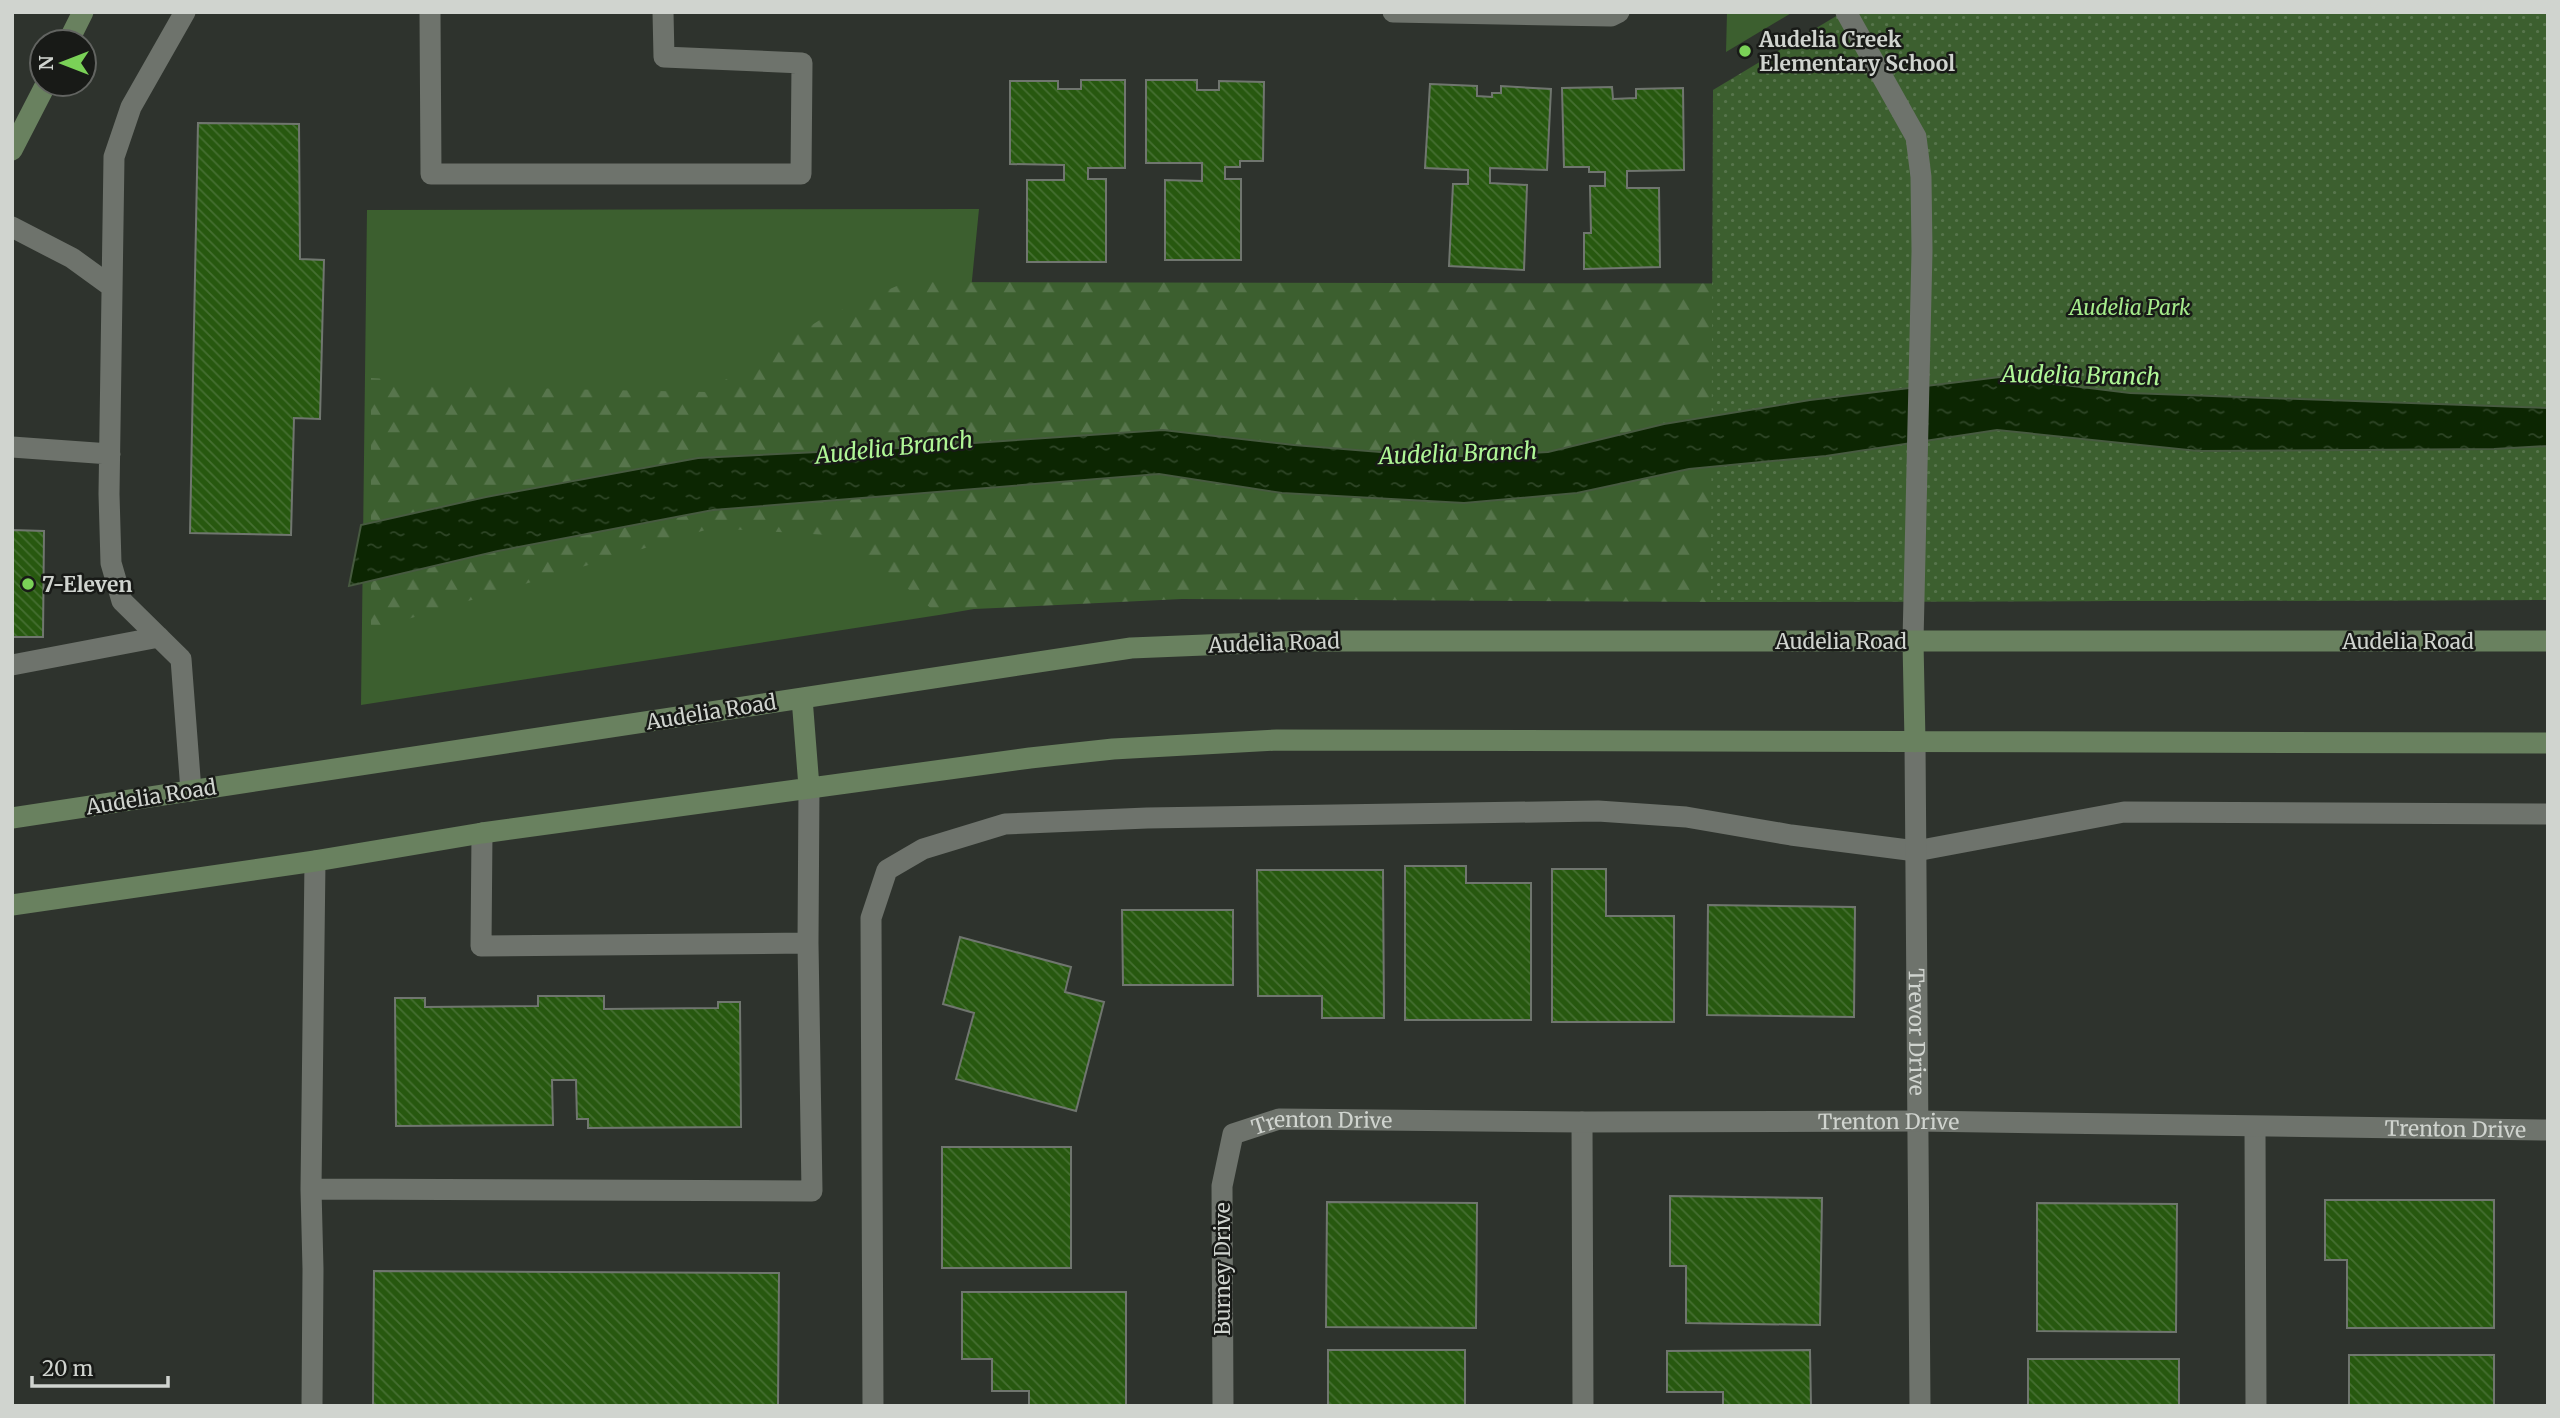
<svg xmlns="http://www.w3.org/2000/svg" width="2560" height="1418" font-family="Merriweather,serif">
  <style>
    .green { fill: #3c5f2f }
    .forest { fill: url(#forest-firs) }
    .park { fill: url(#park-dots) }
    .water { fill: url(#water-ripples); stroke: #475a40; stroke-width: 2 }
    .building { fill: url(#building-back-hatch); stroke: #70766f; stroke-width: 2 }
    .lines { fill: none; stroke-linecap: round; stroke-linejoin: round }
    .lane { stroke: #6e736c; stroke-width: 21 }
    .street { stroke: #6e736c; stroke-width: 21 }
    .secondary { stroke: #69815f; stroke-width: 21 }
    .poi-dot { fill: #7ad157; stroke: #181a17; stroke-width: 2.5 }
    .labels { text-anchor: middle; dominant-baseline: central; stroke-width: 5; stroke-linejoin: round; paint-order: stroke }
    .poi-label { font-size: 21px; font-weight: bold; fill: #d0d4cf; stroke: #181a17; text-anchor: start }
    .park-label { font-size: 21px; font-style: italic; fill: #a5eb8b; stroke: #181a17 }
    .street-label { font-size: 21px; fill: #d0d4cf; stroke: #181a17 }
    .water-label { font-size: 23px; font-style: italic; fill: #aff696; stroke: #181a17 }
  </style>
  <defs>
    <pattern id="forest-firs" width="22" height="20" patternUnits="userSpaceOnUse" patternTransform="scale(1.75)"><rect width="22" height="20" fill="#3c5f2f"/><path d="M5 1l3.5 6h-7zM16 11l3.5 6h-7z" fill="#57754c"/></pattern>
    <pattern id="park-dots" width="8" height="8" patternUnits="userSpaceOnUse" patternTransform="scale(1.75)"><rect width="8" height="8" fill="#3c5f2f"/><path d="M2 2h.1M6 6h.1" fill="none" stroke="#57754c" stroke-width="1.8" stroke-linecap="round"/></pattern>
    <pattern id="water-ripples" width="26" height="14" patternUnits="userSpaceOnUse" patternTransform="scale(1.75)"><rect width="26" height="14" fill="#0c2602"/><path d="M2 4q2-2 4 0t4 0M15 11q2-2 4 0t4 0" fill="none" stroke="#2e4526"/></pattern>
    <pattern id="building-back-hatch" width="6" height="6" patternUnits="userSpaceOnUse" patternTransform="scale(1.75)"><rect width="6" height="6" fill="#27580f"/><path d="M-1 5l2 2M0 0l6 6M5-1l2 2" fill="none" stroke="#456f31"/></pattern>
  </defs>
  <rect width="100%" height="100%" fill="#2e332d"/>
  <path class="green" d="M 1727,12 L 1793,12 L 1726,52 Z
    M 979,209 L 939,615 L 361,705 L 367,210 Z"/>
  <path class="forest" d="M 906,282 L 2548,285 L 2548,600 L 1711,602 L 1182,599 L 974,609 L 939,615 L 845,536 L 712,528 L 371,630 L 371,378 L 556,389 L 706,392 L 823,318 Z"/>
  <path class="park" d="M 1843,12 L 2548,12 L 2548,600 L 1711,602 L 1713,90 Z"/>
  <path class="water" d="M 2000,377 L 2130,393 L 2548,408 L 2548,446 L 2494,449 L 2198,451 L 1997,430 L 1826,456 L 1689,469 L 1577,493 L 1464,503 L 1282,493 L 1159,474 L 713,510 L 498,551 L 349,586 L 361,525 L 486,497 L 698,458 L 899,448 L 1163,430 L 1294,445 L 1442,457 L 1548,452 L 1664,424 L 1810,400 Z"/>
  <path class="building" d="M 1081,80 L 1125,80 L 1125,168 L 1088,168 L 1088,179 L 1106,179 L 1106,262 L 1027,262 L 1027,180 L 1064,180 L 1064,165 L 1010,164 L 1010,81 L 1058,81 L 1058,89 L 1081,89 Z
    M 1146,80 L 1197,80 L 1197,90 L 1219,90 L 1219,81 L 1264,82 L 1263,161 L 1240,161 L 1240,167 L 1225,167 L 1225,179 L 1241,179 L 1241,260 L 1165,260 L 1165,180 L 1202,181 L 1202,163 L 1146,163 Z
    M 1430,84 L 1477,86 L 1477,96 L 1492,97 L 1492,93 L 1501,93 L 1501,86 L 1551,89 L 1547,170 L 1490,168 L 1490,183 L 1527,185 L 1524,270 L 1449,266 L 1453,184 L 1468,184 L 1468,170 L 1425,168 Z
    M 1612,87 L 1613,99 L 1636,98 L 1636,89 L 1683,88 L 1684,170 L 1627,171 L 1627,188 L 1659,188 L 1660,267 L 1584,269 L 1584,233 L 1591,233 L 1590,186 L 1605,186 L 1605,172 L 1589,172 L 1589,167 L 1564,167 L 1562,88 Z
    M 198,123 L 299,124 L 300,259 L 324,260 L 320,419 L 294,418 L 291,535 L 190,533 Z
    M 12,530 L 44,531 L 43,637 L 12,637 Z
    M 1405,866 L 1466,866 L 1466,883 L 1531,883 L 1531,1020 L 1405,1020 Z
    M 1552,869 L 1606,869 L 1606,916 L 1674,916 L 1674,1022 L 1552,1022 Z
    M 1257,870 L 1383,870 L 1384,1018 L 1322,1018 L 1322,996 L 1258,996 Z
    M 1708,905 L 1855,907 L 1854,1017 L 1707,1015 Z
    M 1122,910 L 1233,910 L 1233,985 L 1123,985 Z
    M 960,937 L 1071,967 L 1065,992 L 1104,1002 L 1076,1111 L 956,1079 L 974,1013 L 943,1004 Z
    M 538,996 L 604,996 L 604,1009 L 718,1008 L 718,1002 L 740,1002 L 741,1127 L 588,1128 L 588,1119 L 577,1119 L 576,1080 L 552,1080 L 553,1125 L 396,1126 L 395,998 L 425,998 L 425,1007 L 538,1006 Z
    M 942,1147 L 1071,1147 L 1071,1268 L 942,1268 Z
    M 1670,1196 L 1822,1198 L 1820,1325 L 1686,1323 L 1686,1266 L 1670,1266 Z
    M 2325,1200 L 2494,1200 L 2494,1328 L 2347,1328 L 2347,1260 L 2325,1260 Z
    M 1327,1202 L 1477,1203 L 1476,1328 L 1326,1327 Z
    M 2037,1203 L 2177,1204 L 2176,1332 L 2037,1331 Z
    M 374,1271 L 779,1273 L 778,1406 L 373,1406 Z
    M 962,1292 L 1126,1292 L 1126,1406 L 1029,1406 L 1029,1391 L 992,1391 L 992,1359 L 962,1359 Z
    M 1328,1350 L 1465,1350 L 1465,1406 L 1328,1406 Z
    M 1810,1350 L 1811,1406 L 1723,1406 L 1723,1392 L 1667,1392 L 1667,1351 Z
    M 2349,1355 L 2494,1355 L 2494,1406 L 2349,1406 Z
    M 2028,1359 L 2179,1359 L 2179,1406 L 2028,1406 Z"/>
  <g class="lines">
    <path class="lane" d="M 185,12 L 131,107 L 114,157 L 109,494 L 111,563 L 122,601 L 181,659 L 191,791
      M 430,12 L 431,174 L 801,174 L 802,63 L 664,57 L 663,12
      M 1393,12 L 1611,16 L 1619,12
      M 1846,12 L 1916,137 L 1921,177 L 1922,251 L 1913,641
      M 12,227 L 72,258 L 112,287
      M 12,447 L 110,454
      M 12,665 L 159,637
      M 482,833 L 481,946 L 808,943
      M 315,861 L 311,1189 L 812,1191 L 808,943 L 809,787
      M 1582,1122 L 1583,1406
      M 2255,1128 L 2256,1406
      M 311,1189 L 313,1269 L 312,1406
      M 873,1406 L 871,918 L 887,870 L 923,849 L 1005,824 L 1147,818 L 1598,811 L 1686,817 L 1791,835 L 1916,851 L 2124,812 L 2548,814"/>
    <g class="street">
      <path id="s1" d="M 1915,742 L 1920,1406"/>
      <path id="s2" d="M 1223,1406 L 1222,1186 L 1233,1134 L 1279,1119 L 1582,1122 L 1918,1121 L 2548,1130"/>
    </g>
    <path class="secondary" d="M 68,42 L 83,12
      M 12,150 L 46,84
      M 1913,641 L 1915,742
      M 802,698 L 809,787
      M 12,818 L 1131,648 L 1305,641 L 2548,641
      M 12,905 L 315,861 L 482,833 L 1030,758 L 1113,749 L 1277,740 L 2548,743"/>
  </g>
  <g class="poi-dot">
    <circle cx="1745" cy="51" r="7"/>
    <circle cx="28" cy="584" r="7"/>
  </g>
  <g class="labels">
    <g class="poi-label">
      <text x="1759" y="39">Audelia Creek<tspan x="1759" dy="24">Elementary School</tspan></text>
      <text x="42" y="584">7-Eleven</text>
    </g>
    <g class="park-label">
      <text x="2130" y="307">Audelia Park</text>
    </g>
    <g class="street-label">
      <text x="1841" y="641">Audelia Road</text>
      <text x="2408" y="641">Audelia Road</text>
      <text transform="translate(1274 643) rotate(-2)">Audelia Road</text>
      <text transform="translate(711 712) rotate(-9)">Audelia Road</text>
      <text transform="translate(151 797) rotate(-9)">Audelia Road</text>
      <text stroke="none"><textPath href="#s1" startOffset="290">Trevor Drive</textPath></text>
      <text stroke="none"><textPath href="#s2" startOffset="931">Trenton Drive</textPath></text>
      <text stroke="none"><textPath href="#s2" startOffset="364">Trenton Drive</textPath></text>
      <text stroke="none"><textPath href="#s2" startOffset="1498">Trenton Drive</textPath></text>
      <text transform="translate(1222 1269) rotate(-90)">Burney Drive</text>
    </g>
    <g class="water-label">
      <text transform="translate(2081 375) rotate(1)">Audelia Branch</text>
      <text transform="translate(894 447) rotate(-6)">Audelia Branch</text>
      <text transform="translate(1458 453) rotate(-2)">Audelia Branch</text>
    </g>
  </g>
  <rect width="2560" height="1418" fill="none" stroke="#d0d4cf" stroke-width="28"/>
  <g transform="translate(63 63) rotate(270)"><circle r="33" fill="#181a17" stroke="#626461" stroke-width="2"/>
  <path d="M0-5L12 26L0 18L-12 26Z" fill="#7ad157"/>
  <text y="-10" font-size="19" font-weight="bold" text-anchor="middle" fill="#d0d4cf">N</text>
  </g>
  <path d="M32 1376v10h136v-10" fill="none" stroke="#d0d4cf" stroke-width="3.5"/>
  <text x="42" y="1376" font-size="21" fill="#d0d4cf" stroke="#181a17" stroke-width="5" paint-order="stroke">20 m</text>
</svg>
